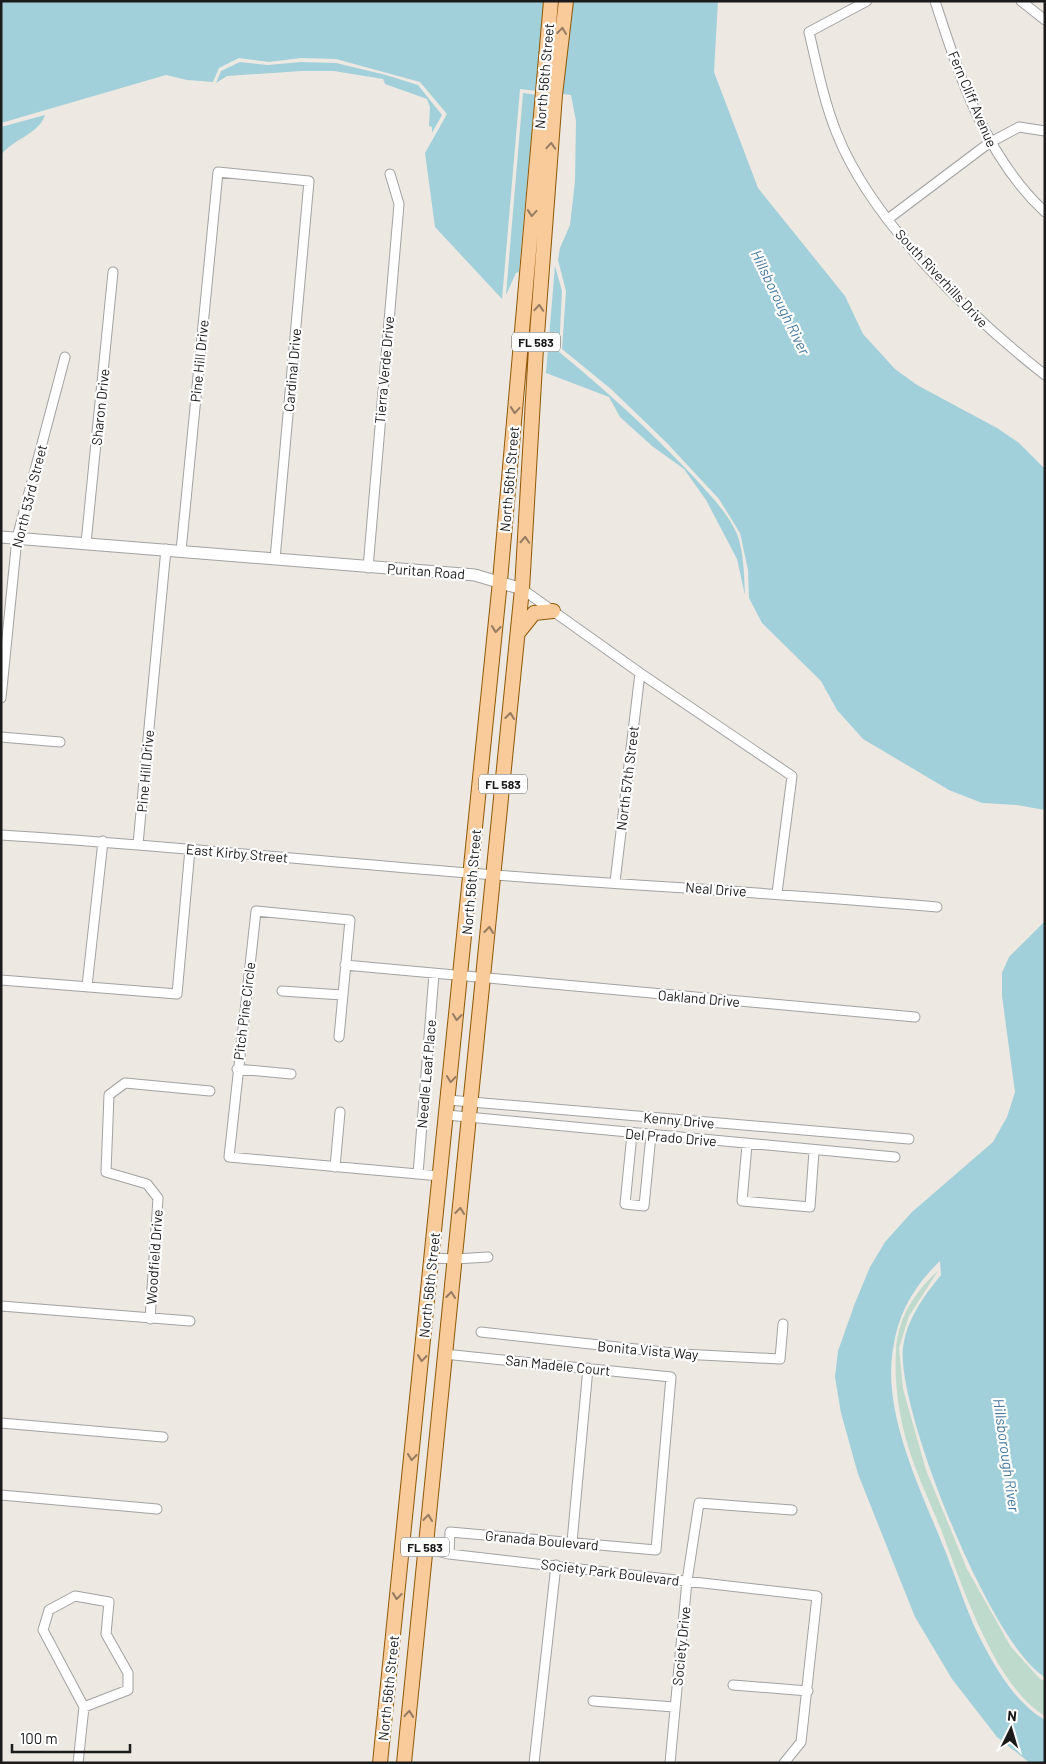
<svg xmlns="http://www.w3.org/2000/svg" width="1046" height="1764" font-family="Barlow,sans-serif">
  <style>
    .wetland { fill: #bedacc }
    .water { fill: #a2d0da }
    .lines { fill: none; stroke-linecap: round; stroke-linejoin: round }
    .minor-casing { stroke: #a2a2a2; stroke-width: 11 }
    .tertiary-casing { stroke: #a2a2a2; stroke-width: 13 }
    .primary-casing { stroke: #8e5804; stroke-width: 16 }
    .minor { stroke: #fff; stroke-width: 9 }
    .tertiary { stroke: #fff; stroke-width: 11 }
    .primary { stroke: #f9ca9a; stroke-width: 14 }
    .oneway { stroke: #957b61 }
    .labels { text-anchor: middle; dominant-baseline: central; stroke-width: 4.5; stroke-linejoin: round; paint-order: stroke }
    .shield { fill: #fff; stroke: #5f5f5f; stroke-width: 1 }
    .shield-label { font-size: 12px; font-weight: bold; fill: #1b1b1b }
    .street-label { font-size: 14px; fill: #1b1b1b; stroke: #fff }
    .water-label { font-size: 15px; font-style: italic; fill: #487aa0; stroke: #fff }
  </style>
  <rect width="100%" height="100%" fill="#ede8e1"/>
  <path class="wetland" d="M 938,1271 L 909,1316 L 899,1348 L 903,1389 L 926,1470 L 967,1569 L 1011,1647 L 1040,1679 L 1045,1681 L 1045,1716 C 993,1685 961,1581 940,1527 C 929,1500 916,1473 908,1446 C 899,1416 894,1384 896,1352 C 897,1320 914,1292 938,1271 Z"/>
  <path class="water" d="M 1,1 L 718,1 L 714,72 L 758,188 L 845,296 L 863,334 L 895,369 L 917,385 L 997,428 L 1019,443 L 1045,469 L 1045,810 L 1017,805 L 982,803 L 949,790 L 863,739 L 837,710 L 821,681 L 762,623 L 749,598 L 748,570 L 740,533 L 719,499 L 666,442 L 611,389 L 562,349 L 566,291 L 558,260 L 560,248 L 570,225 L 575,181 L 576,121 L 571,95 L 520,89 L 502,299 L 435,227 L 425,153 L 447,114 L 420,82 L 336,59 L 301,58 L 269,62 L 239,58 L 219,68 L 213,82 L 187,80 L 166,75 L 1,123 Z
    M 240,62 L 268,65 L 301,62 L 336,63 L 386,75 L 418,85 L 442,115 L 432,133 L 432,127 L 429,126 L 430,107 L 427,99 L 385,84 L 383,79 L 334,71 L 302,71 L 227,76 L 216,83 L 221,71 Z
    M 523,93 L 538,95 L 535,95 L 519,272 L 516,273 L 506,295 Z
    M 45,115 C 39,134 13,139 1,155 L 1,127 Z
    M 555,266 L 562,291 L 559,352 C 606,390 649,430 691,474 C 707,492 727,511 737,534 C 744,552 744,576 745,595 L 737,559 L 706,500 L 684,469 L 652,446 L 620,417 L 609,397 L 546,373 Z
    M 1045,921 L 1045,1677 C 992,1648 896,1408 903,1348 C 906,1320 924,1296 941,1275 L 940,1261 C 914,1286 898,1313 893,1349 C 882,1415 922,1492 946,1553 C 958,1583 968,1616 983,1644 C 997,1671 1018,1705 1045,1720 L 1045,1763 L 1030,1763 L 997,1737 L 952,1679 L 915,1617 L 858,1474 L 841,1413 L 835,1377 L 838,1351 L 855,1303 L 870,1267 L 885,1242 L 912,1212 L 993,1142 L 1007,1117 L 1015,1092 L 1002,996 L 1002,973 L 1009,957 Z"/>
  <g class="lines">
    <g class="minor-casing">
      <path id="minor" d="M 867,1 L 809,32 C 817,66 824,102 837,134 C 872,222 971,317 1045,375
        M 935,1 C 960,78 985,156 1045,212
        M 1021,1 L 1045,20
        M 888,219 L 989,143 L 1019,127 L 1045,131
        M 86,543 L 113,272
        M 181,551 L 218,172 L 309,181 L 275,559
        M 368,568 L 399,204 L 390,174
        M 522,589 L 640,673 L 792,776 L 777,893
        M 1,698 L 17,538 L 65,357
        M 1,737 L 60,742
        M 1,835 C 166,845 330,863 495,875 C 642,886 790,894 937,907
        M 138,844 L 166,549
        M 615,882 L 640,673
        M 345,965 L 915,1017
        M 1,980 L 177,994 L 190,849
        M 87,986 L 103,841
        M 282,991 L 342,995
        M 339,1037 L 350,920 L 256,911 L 229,1157 L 440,1176
        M 237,1069 L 291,1074
        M 448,1100 L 909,1139
        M 447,1115 L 895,1157
        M 632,1134 L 625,1204 L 644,1206 L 651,1135
        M 747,1145 L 742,1201 L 810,1207 L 814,1151
        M 335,1167 L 340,1112
        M 418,1174 L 434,974
        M 432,1258 L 455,1259 L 488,1257
        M 1,1306 L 190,1321
        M 150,1319 L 158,1198 L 147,1184 L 106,1172 L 109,1095 L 125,1083 L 210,1091
        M 481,1332 L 682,1354 L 780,1359 L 783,1324
        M 444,1354 L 671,1377 L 656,1550 L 450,1532 L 449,1554
        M 1,1423 L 163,1437
        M 1,1495 L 157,1509
        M 572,1542 L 588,1368
        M 403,1543 L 449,1554 L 817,1596 L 801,1742 L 784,1763
        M 733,1685 L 808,1691
        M 593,1701 L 674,1707
        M 78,1763 L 84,1707 L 43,1630 L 49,1610 L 75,1596 L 109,1602 L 106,1634 L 128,1673 L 128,1690 L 84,1707
        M 534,1763 L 556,1565
        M 670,1763 L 687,1581 L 699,1503 L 792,1510"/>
    </g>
    <g class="tertiary-casing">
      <path id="tertiary" d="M 1,537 L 475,575 L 522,589"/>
    </g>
    <g class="primary-casing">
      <path id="primary" d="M 518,633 L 534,613 L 553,611
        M 380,1763 L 500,581 L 551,1
        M 404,1763 L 522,589 L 536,348 L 555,95 L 566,1"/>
    </g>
    <use href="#minor" class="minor"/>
    <use href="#tertiary" class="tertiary"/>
    <use href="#primary" class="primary"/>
  </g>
  <defs><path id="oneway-chevron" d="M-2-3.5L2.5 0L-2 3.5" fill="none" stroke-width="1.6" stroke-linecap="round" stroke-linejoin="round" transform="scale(1.25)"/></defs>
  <g class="oneway">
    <use href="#oneway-chevron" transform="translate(562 31) rotate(-84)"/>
    <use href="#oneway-chevron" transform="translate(551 146) rotate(-86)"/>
    <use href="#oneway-chevron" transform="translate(532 213) rotate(95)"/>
    <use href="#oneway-chevron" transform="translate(539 308) rotate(-86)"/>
    <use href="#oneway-chevron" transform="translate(515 410) rotate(95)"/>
    <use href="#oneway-chevron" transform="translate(525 540) rotate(-87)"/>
    <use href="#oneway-chevron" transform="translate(496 629) rotate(96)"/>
    <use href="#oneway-chevron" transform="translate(510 716) rotate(-84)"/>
    <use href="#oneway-chevron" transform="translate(489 930) rotate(-84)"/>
    <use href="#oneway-chevron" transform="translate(457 1017) rotate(96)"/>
    <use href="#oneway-chevron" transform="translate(451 1079) rotate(96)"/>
    <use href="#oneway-chevron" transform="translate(460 1211) rotate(-84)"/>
    <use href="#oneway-chevron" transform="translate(451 1295) rotate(-83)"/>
    <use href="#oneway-chevron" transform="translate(422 1358) rotate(96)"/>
    <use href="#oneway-chevron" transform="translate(412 1457) rotate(96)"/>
    <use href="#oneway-chevron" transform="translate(428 1518) rotate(-84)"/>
    <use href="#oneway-chevron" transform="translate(397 1596) rotate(96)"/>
    <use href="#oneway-chevron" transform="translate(409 1714) rotate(-85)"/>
  </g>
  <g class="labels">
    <g class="shield">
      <rect x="512" y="332.5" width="48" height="19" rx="4"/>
      <rect x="479" y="774.5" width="48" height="19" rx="4"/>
      <rect x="401" y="1537.5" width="48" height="19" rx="4"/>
    </g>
    <g class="shield-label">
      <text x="536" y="342">FL 583</text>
      <text x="503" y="784">FL 583</text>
      <text x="425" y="1547">FL 583</text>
    </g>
    <g class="street-label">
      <text transform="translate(544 76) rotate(-85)">North 56th Street</text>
      <text transform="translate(973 99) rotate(67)">Fern Cliff Avenue</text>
      <text transform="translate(942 278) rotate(47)">South Riverhills Drive</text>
      <text transform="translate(199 361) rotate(-84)">Pine Hill Drive</text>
      <text transform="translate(292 370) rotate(-85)">Cardinal Drive</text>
      <text transform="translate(384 370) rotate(-85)">Tierra Verde Drive</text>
      <text transform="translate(100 407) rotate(-84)">Sharon Drive</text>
      <text transform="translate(509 479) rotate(-85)">North 56th Street</text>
      <text transform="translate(29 496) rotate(-76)">North 53rd Street</text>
      <text transform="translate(426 571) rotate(4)">Puritan Road</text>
      <text transform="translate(145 771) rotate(-85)">Pine Hill Drive</text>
      <text transform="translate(627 778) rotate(-83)">North 57th Street</text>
      <text transform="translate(237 853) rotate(5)">East Kirby Street</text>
      <text transform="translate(471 882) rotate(-85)">North 56th Street</text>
      <text transform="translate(716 889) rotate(4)">Neal Drive</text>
      <text transform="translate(699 998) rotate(5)">Oakland Drive</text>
      <text transform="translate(244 1011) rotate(-83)">Pitch Pine Circle</text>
      <text transform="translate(426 1074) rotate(-85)">Needle Leaf Place</text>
      <text transform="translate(679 1120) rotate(5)">Kenny Drive</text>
      <text transform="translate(671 1137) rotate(5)">Del Prado Drive</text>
      <text transform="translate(154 1257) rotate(-86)">Woodfield Drive</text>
      <text transform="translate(429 1285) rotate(-84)">North 56th Street</text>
      <text transform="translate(648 1350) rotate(5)">Bonita Vista Way</text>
      <text transform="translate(558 1365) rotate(6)">San Madele Court</text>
      <text transform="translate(542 1540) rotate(5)">Granada Boulevard</text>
      <text transform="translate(610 1572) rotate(7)">Society Park Boulevard</text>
      <text transform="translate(681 1646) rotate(-84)">Society Drive</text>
      <text transform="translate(388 1688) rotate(-84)">North 56th Street</text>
    </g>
    <g class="water-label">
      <text transform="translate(781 302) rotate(64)">Hillsborough River</text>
      <text transform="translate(1007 1455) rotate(82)">Hillsborough River</text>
    </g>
  </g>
  <rect width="1046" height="1764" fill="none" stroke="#1b1b1b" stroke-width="5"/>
  <g transform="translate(1011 1729) rotate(5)" stroke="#ffffff" stroke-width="4" paint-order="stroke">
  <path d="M0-4L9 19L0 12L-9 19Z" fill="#1b1b1b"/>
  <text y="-8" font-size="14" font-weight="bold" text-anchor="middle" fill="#1b1b1b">N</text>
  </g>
  <path d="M12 1744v8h118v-8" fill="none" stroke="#1b1b1b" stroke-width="2.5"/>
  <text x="20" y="1744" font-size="15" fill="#1b1b1b" stroke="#ffffff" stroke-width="4" paint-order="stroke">100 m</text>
</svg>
